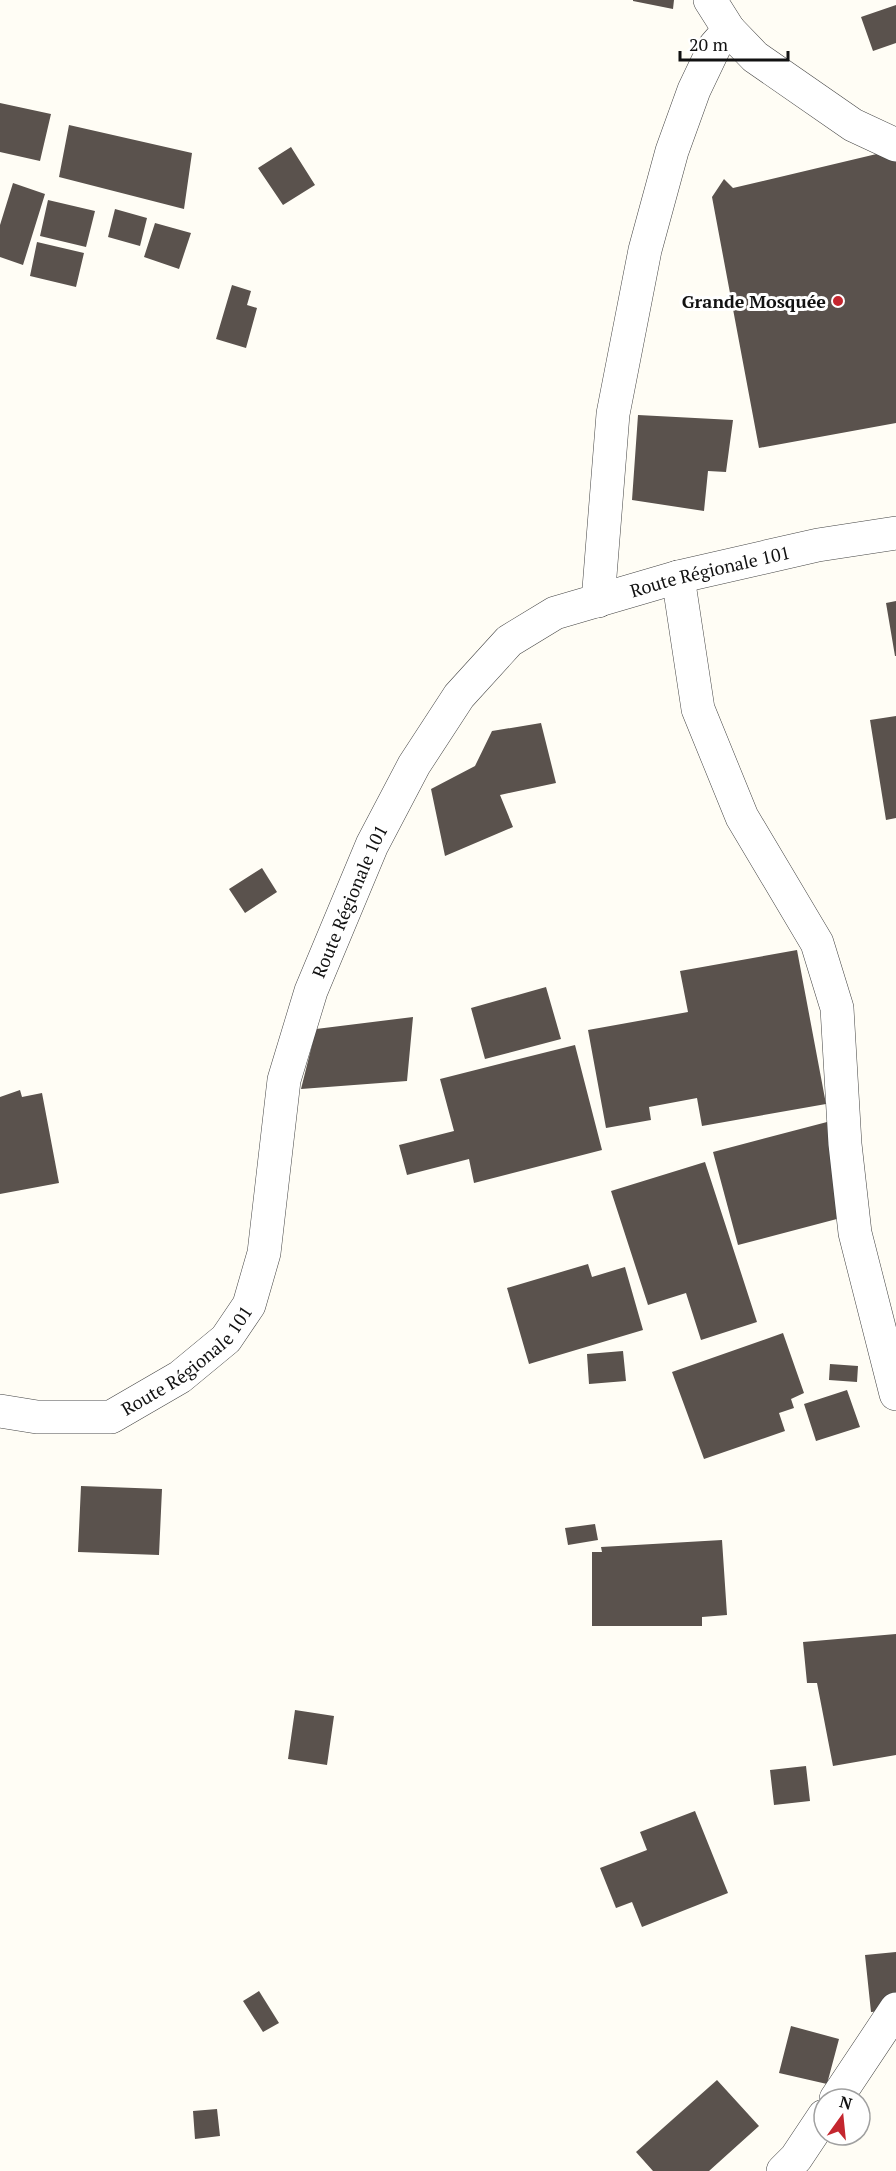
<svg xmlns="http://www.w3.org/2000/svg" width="896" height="2171" font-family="'PT Serif',serif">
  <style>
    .building { fill: #5a524d }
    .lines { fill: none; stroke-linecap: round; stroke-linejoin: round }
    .minor-casing { stroke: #444; stroke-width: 34 }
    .tertiary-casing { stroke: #444; stroke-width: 34 }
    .minor { stroke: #fff; stroke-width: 33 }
    .tertiary { stroke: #fff; stroke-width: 33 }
    .poi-dot { fill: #c4262e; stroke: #fff; stroke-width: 2 }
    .labels { text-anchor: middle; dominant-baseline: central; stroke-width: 6; stroke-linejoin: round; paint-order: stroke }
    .poi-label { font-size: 18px; font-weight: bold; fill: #111; stroke: #fff; text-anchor: end }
    .street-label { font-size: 18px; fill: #111; stroke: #fff }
  </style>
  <rect width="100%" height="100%" fill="#fffdf5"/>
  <path class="building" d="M 633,0 L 674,0 L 673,9 L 633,1 Z
    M 896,5 L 896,43 L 873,51 L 861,17 Z
    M 0,103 L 51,114 L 40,161 L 0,152 Z
    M 69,125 L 192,153 L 184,209 L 59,177 Z
    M 291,147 L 315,185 L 283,205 L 258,168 Z
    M 885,152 L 896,156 L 896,423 L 759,448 L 712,197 L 724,179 L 733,188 Z
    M 13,183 L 45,194 L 23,265 L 0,257 L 0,225 Z
    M 48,200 L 95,211 L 86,247 L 40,236 Z
    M 115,209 L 147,218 L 140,246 L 108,237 Z
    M 155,223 L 191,233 L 179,269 L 144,257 Z
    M 37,242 L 84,253 L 76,287 L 30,276 Z
    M 232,285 L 251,291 L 247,305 L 257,308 L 246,348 L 216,339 Z
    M 638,415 L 733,420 L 726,472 L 708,471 L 704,511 L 632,500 Z
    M 896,601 L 896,656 L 895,656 L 886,603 Z
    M 896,716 L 896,818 L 886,820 L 870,720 Z
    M 541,723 L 556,783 L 500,795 L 513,827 L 445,856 L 431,789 L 475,766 L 492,731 Z
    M 262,868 L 277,892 L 245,913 L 229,889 Z
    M 797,950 L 826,1104 L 702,1126 L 697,1098 L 649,1107 L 651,1120 L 606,1128 L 588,1030 L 688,1012 L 680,971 Z
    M 546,987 L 561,1039 L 485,1059 L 471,1008 Z
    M 413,1017 L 407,1081 L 301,1089 L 316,1029 Z
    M 575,1045 L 602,1150 L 474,1183 L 469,1159 L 407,1175 L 399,1145 L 454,1131 L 440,1079 Z
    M 20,1090 L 22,1097 L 42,1093 L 59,1183 L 0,1194 L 0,1097 Z
    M 827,1122 L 852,1215 L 738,1245 L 713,1152 Z
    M 705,1162 L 757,1322 L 701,1340 L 686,1293 L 648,1305 L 611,1191 Z
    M 588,1264 L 592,1277 L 625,1267 L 643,1330 L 529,1364 L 507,1288 Z
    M 783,1333 L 804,1393 L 791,1399 L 794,1408 L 779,1413 L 785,1431 L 704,1459 L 672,1372 Z
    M 623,1351 L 626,1381 L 589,1384 L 587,1354 Z
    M 830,1364 L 858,1366 L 857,1382 L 829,1380 Z
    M 847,1390 L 860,1427 L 816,1441 L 804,1404 Z
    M 81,1486 L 162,1489 L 159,1555 L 78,1552 Z
    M 595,1524 L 598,1540 L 568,1545 L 565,1528 Z
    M 722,1540 L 727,1615 L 702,1617 L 702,1626 L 592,1626 L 592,1552 L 602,1552 L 601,1547 Z
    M 896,1634 L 896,1755 L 833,1766 L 817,1683 L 807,1683 L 803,1642 Z
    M 295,1710 L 334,1716 L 327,1765 L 288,1759 Z
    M 806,1766 L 810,1801 L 774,1805 L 770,1770 Z
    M 695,1811 L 728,1893 L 642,1927 L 632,1902 L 616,1908 L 600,1868 L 647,1850 L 640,1832 Z
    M 896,1952 L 896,2010 L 871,2012 L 865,1955 Z
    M 259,1991 L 279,2023 L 263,2032 L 243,2001 Z
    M 791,2026 L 839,2039 L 827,2084 L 779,2073 Z
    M 717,2080 L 759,2126 L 709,2171 L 653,2171 L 636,2152 Z
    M 217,2109 L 220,2136 L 195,2139 L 193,2111 Z"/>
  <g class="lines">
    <g class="minor-casing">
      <path id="minor" d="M 678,577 L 698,709 L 742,817 L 817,943 L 837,1008 L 845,1144 L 855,1233 L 896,1394
        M 598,601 L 613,414 L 645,250 L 672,151 L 694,90 L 715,46 L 729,30
        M 836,2099 L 896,2009
        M 783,2171 L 796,2158 L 824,2116"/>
    </g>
    <g class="tertiary-casing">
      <g id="tertiary">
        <path d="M 710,0 L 729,30 L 755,57 L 853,125 L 896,145"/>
        <path id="s1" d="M 0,1411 L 37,1417 L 111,1417 L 180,1377 L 226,1339 L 249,1305 L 264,1253 L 284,1080 L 311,991 L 372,845 L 414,765 L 459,696 L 509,641 L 555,613 L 678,577 L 818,545 L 896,533"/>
      </g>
    </g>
    <use href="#minor" class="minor"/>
    <use href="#tertiary" class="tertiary"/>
  </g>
  <circle class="poi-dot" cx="838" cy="301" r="6"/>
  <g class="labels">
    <g class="poi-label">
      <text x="826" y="301">Grande Mosquée</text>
    </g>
    <g class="street-label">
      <text stroke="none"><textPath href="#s1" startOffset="1233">Route Régionale 101</textPath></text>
      <text stroke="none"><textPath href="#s1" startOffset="711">Route Régionale 101</textPath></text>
      <text stroke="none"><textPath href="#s1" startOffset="207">Route Régionale 101</textPath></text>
    </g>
  </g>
  <g transform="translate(842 2117) rotate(15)"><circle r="28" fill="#ffffff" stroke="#a0a0a0" stroke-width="1.5"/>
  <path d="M0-4.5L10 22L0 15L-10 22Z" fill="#c4262e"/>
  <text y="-9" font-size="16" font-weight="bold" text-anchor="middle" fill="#111111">N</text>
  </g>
  <path d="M680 51v9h108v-9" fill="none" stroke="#111111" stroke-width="3"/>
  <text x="689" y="51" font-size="18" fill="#111111" stroke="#ffffff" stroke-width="4.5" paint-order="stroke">20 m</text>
</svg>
